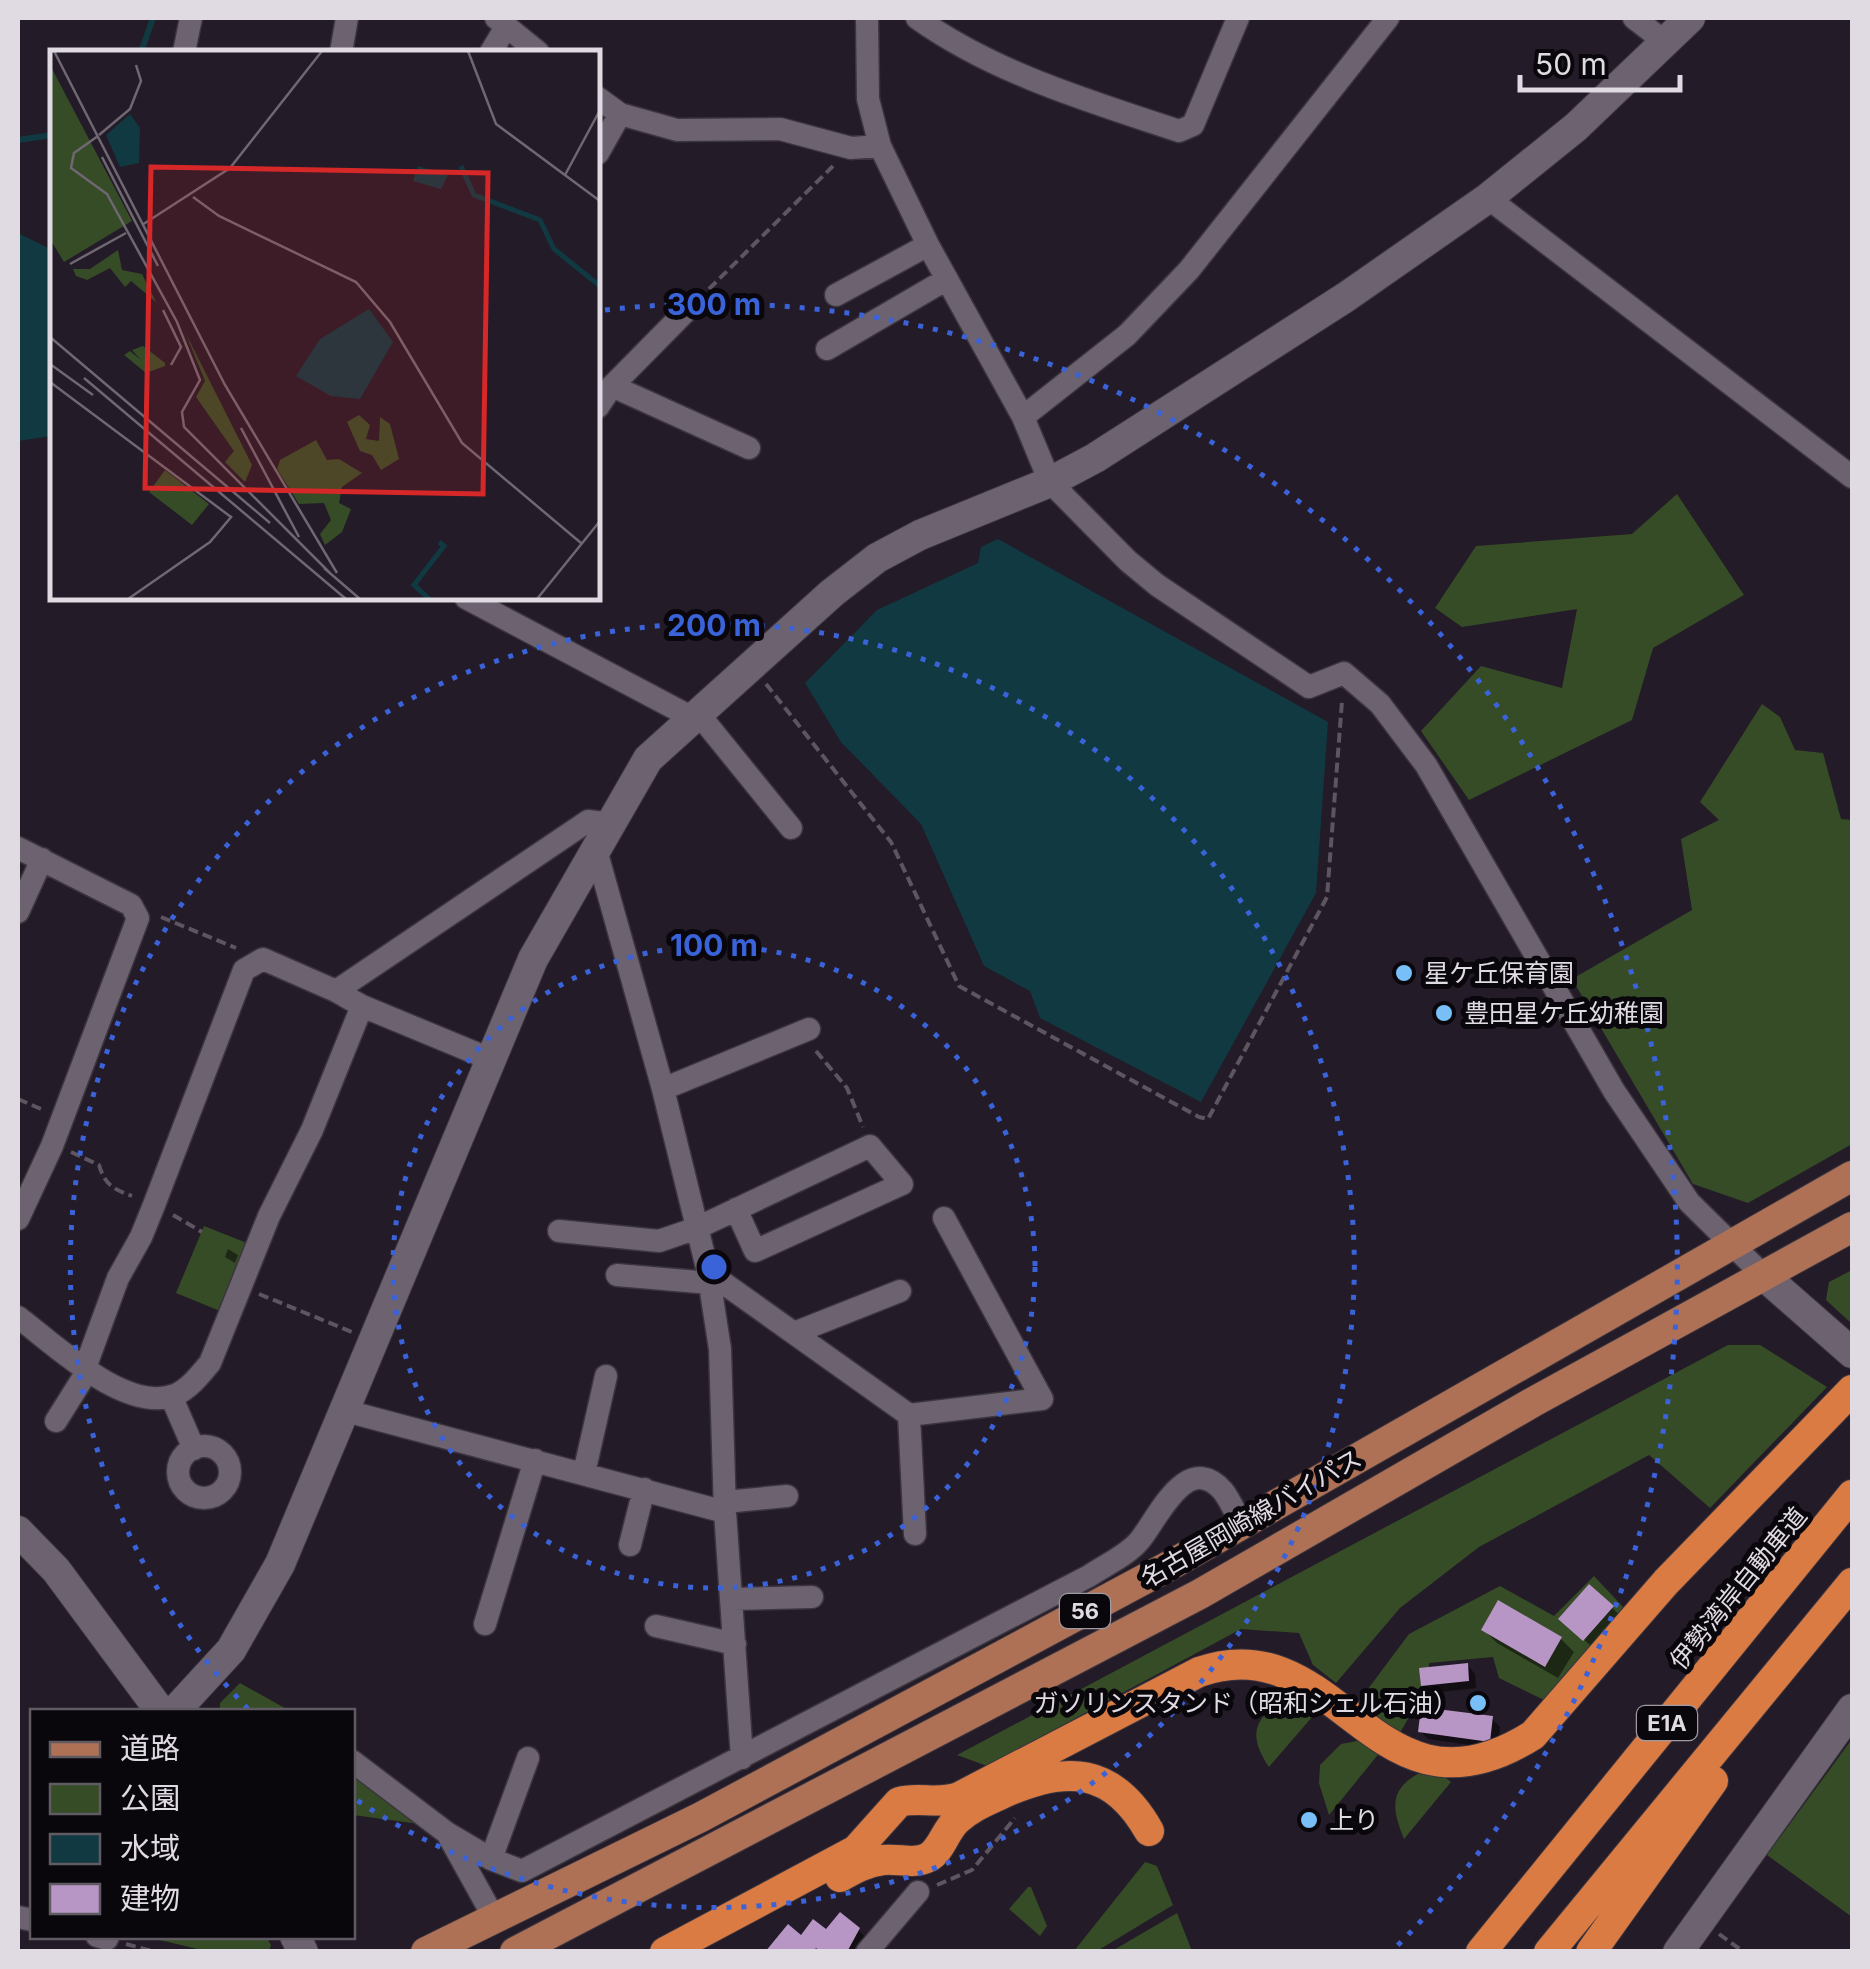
<svg xmlns="http://www.w3.org/2000/svg" width="1870" height="1969" font-family="Inter,'Noto Sans JP',sans-serif">
  <style>
    .green { fill: #364c27 }
    .water { fill: #103941 }
    .shadow { fill: #0007 }
    .lines { fill: none; stroke-linecap: round; stroke-linejoin: round }
    .stream { stroke: #103941; stroke-width: 6 }
    .building { fill: #b795c5 }
    .street-casing { stroke: #3b353e; stroke-width: 25 }
    .secondary-casing { stroke: #3b353e; stroke-width: 32 }
    .primary-casing { stroke: #3b353e; stroke-width: 32 }
    .highway-casing { stroke: #3b353e; stroke-width: 32 }
    .path { stroke: #5d5560; stroke-width: 4; stroke-dasharray: 10 5; stroke-linecap: butt }
    .street { stroke: #6c6270; stroke-width: 22 }
    .secondary { stroke: #6c6270; stroke-width: 30 }
    .primary { stroke: #af7156; stroke-width: 30 }
    .highway { stroke: #db7b44; stroke-width: 30 }
    .ring { fill: none; stroke: #3a63da; stroke-width: 5; stroke-dasharray: 5 10 }
    .poi-dot { fill: #78bff7; stroke: #0a070c; stroke-width: 4 }
    .labels { text-anchor: middle; dominant-baseline: central; stroke-width: 10; stroke-linejoin: round; paint-order: stroke }
    .shield { fill: #0a070c; stroke: #a09ba2; stroke-width: 2.5 }
    .shield-label { font-size: 22px; font-weight: bold; fill: #e0dae3 }
    .poi-label { font-size: 25px; fill: #e0dae3; stroke: #0a070c; text-anchor: start }
    .street-label { font-size: 25px; fill: #e0dae3; stroke: #0a070c }
    .inset-river { fill: none; stroke: #103941; stroke-width: 5 }
    .inset-road { fill: none; stroke: #6f6772; stroke-width: 2.5 }
    .view { fill: #d62828; fill-opacity: 0.15; stroke: #d62828; stroke-width: 5 }
    .inset-edge { fill: none; stroke: #e0dae3; stroke-width: 5 }
    .centre { fill: #3a63da; stroke: #0a070c; stroke-width: 5 }
    .ring-label { font-size: 30px; text-anchor: middle; font-weight: bold; fill: #3a63da; stroke: #0a070c; stroke-width: 10; stroke-linejoin: round; paint-order: stroke }
  </style>
  <rect width="100%" height="100%" fill="#231b27"/>
  <path class="green" d="M 1677,494 L 1744,595 L 1653,648 L 1632,720 L 1469,800 L 1421,731 L 1481,666 L 1562,688 L 1577,609 L 1462,627 L 1435,608 L 1476,546 L 1632,534 Z
    M 1762,704 L 1780,717 L 1795,750 L 1823,753 L 1841,819 L 1852,820 L 1852,1144 L 1748,1203 L 1693,1184 L 1572,979 L 1692,910 L 1681,839 L 1719,820 L 1700,802 Z
    M 204,1226 L 247,1243 L 220,1311 L 176,1293 Z
    M 1852,1270 L 1852,1324 L 1826,1300 L 1829,1282 Z
    M 1728,1345 L 1760,1345 L 1827,1387 L 1710,1508 L 1649,1455 L 1479,1547 L 1400,1608 L 1336,1683 L 1313,1665 L 1299,1633 L 1241,1629 L 987,1766 L 957,1755 Z
    M 1594,1576 L 1624,1608 L 1548,1702 L 1499,1678 L 1493,1657 L 1429,1663 L 1428,1684 L 1397,1738 L 1356,1705 L 1409,1634 L 1500,1586 L 1554,1616 Z
    M 240,1683 L 290,1711 L 291,1711 L 220,1711 L 220,1703 Z
    M 1287,1699 L 1305,1700 L 1319,1709 L 1269,1767 C 1247,1735 1254,1716 1287,1699 Z
    M 1852,1739 L 1852,1917 L 1767,1855 Z
    M 1357,1741 L 1369,1743 L 1381,1751 L 1329,1815 L 1319,1783 L 1320,1765 L 1341,1744 Z
    M 353,1769 L 427,1825 L 353,1815 Z
    M 1425,1770 L 1437,1771 L 1451,1782 L 1404,1839 C 1390,1805 1390,1787 1425,1770 Z
    M 1145,1862 L 1157,1866 L 1173,1905 L 1097,1951 L 1074,1951 Z
    M 1028,1887 L 1031,1887 L 1047,1926 L 1040,1936 L 1009,1909 Z
    M 1177,1913 L 1192,1951 L 1112,1951 Z
    M 147,1937 L 266,1937 L 271,1945 L 269,1951 L 206,1951 Z"/>
  <path class="water" d="M 18,233 L 52,250 L 52,436 L 18,441 Z
    M 998,539 L 1328,722 L 1316,893 L 1201,1102 L 1040,1018 L 1030,991 L 984,966 L 921,824 L 841,742 L 805,683 L 877,610 L 978,563 L 981,547 Z"/>
  <path class="shadow" d="M 228,1249 L 238,1255 L 235,1263 L 225,1257 Z
    M 1590,1588 L 1621,1616 L 1593,1648 L 1562,1619 Z
    M 1484,1630 L 1561,1639 L 1574,1652 L 1558,1678 L 1497,1643 Z
    M 1467,1665 L 1475,1674 L 1476,1688 L 1432,1693 L 1424,1685 Z
    M 1492,1719 L 1500,1727 L 1498,1749 L 1428,1739 L 1420,1731 Z
    M 858,1930 L 866,1938 L 858,1952 L 823,1952 L 814,1944 L 812,1947 L 816,1952 L 768,1952 L 810,1946 L 827,1933 Z"/>
  <g class="lines">
    <path class="stream" d="M 141,52 L 153,18
      M 18,140 L 52,135"/>
  </g>
  <path class="building" d="M 1589,1584 L 1614,1606 L 1583,1641 L 1558,1619 Z
    M 1498,1600 L 1562,1637 L 1545,1667 L 1481,1630 Z
    M 1468,1663 L 1469,1681 L 1421,1686 L 1419,1668 Z
    M 1421,1707 L 1493,1716 L 1490,1742 L 1418,1732 Z
    M 840,1912 L 860,1928 L 847,1952 L 821,1952 L 816,1948 L 813,1952 L 765,1952 L 788,1924 L 801,1935 L 813,1919 L 826,1929 Z"/>
  <g class="lines">
    <g class="street-casing">
      <path id="street" d="M 496,18 L 538,52
        M 867,18 L 868,99 L 880,146 L 928,245 L 1023,417 L 1050,482 L 1128,561 L 1157,585 L 1309,687 L 1344,673 L 1380,704 L 1426,765 L 1614,1091 L 1689,1202 L 1763,1275
        M 917,18 C 994,73 1089,101 1179,131 L 1193,125 L 1238,18
        M 1634,18 L 1665,42
        M 184,52 L 191,18
        M 341,52 L 347,18
        M 491,52 L 506,27
        M 598,98 L 620,114 L 677,130 L 780,129 L 851,148 L 880,146
        M 598,153 L 620,114
        M 1488,198 L 1852,477
        M 836,295 L 928,245
        M 827,349 L 947,279
        M 612,386 L 749,448
        M 598,407 L 612,386 L 693,304
        M 1023,417 L 1127,335 L 1189,270 L 1388,18
        M 466,598 L 691,717
        M 697,712 L 791,828
        M 18,848 L 131,905 L 138,918 L 52,1146 L 18,1219
        M 596,850 L 663,1089 L 708,1272 L 720,1349 L 725,1512 L 742,1758
        M 18,912 L 42,859
        M 336,991 L 588,821 L 611,824
        M 663,1089 L 809,1029
        M 559,1231 L 659,1241 L 697,1228 L 870,1146 L 902,1184 L 755,1251 L 736,1209
        M 708,1272 L 909,1415 L 1042,1399 L 944,1218
        M 617,1275 L 710,1283
        M 18,1317 C 54,1344 126,1414 175,1395 C 189,1389 200,1375 210,1363 L 269,1216 L 312,1130 L 362,1006
        M 794,1333 L 900,1291
        M 85,1368 L 118,1278 L 141,1237 L 154,1205 L 244,970 L 263,959 L 336,991 L 362,1006 L 490,1059
        M 171,1396 L 194,1449
        M 346,1411 L 725,1512
        M 909,1415 L 915,1534
        M 56,1421 L 88,1370
        M178 1472a26 26 0 1 1 52 0a26 26 0 1 1-52 0Z
        M 584,1473 L 606,1376
        M 725,1502 L 787,1496
        M 630,1545 L 644,1489
        M 733,1599 L 812,1597
        M 485,1624 L 535,1460
        M 656,1626 L 735,1644
        M 352,1761 L 447,1833 L 493,1916
        M 447,1833 L 491,1859 L 522,1871 L 1089,1576 C 1105,1565 1128,1555 1140,1540 C 1158,1518 1187,1450 1223,1491 C 1230,1500 1236,1514 1242,1525
        M 491,1859 L 528,1758
        M 18,1917 L 32,1920
        M 97,1936 L 107,1939 L 108,1936
        M 867,1952 L 918,1892"/>
    </g>
    <g class="secondary-casing">
      <path id="secondary" d="M 1763,1275 L 1852,1353
        M 18,1531 L 56,1570 L 161,1712
        M 174,1712 L 231,1650 L 280,1564 L 533,959 L 648,759 L 832,593 L 877,558 L 920,535 L 1050,482 L 1095,458 L 1346,297 L 1488,198 L 1576,127 L 1690,18
        M 295,1936 L 303,1952
        M 1678,1952 L 1852,1709"/>
    </g>
    <g class="primary-casing">
      <path id="primary" d="M 426,1952 L 701,1817 L 1167,1567 L 1852,1176
        M 515,1952 L 1200,1594 L 1535,1401 L 1852,1227"/>
    </g>
    <g class="highway-casing">
      <path id="highway" d="M 840,1877 C 854,1869 867,1862 883,1860 C 899,1858 914,1865 929,1857 C 942,1849 945,1831 957,1820 C 971,1807 987,1801 1004,1793 C 1066,1765 1113,1767 1149,1831
        M 665,1952 L 856,1850 L 899,1802 C 919,1796 937,1805 959,1797 L 1199,1672 C 1340,1622 1374,1836 1533,1735 L 1666,1582 L 1852,1390
        M 1481,1952 L 1852,1495
        M 1549,1952 L 1852,1583
        M 1591,1952 L 1713,1781"/>
    </g>
    <path class="path" d="M 709,289 L 833,166
      M 766,684 L 891,842 L 959,986 L 1199,1117 L 1208,1119 L 1327,897 L 1342,701
      M 161,917 L 236,948
      M 816,1051 L 847,1088 L 863,1127
      M 18,1099 L 41,1109
      M 71,1152 L 99,1165 C 105,1185 113,1189 132,1196
      M 173,1215 L 202,1232
      M 259,1294 L 352,1332
      M 937,1885 L 972,1870 L 1015,1818
      M 1719,1934 L 1744,1952
      M 126,1944 L 156,1952"/>
    <use href="#street" class="street"/>
    <use href="#secondary" class="secondary"/>
    <use href="#primary" class="primary"/>
    <use href="#highway" class="highway"/>
  </g>
  <g class="ring">
    <circle cx="714" cy="1267" r="321"/>
    <path d="M248 1709A642 642 0 1 1 355 1799"/>
    <path d="M605 310A963 963 0 0 1 1395 1948"/>
  </g>
  <g class="poi-dot">
    <circle cx="1404" cy="973" r="10"/>
    <circle cx="1444" cy="1013" r="10"/>
    <circle cx="1478" cy="1703" r="10"/>
    <circle cx="1309" cy="1820" r="10"/>
  </g>
  <g class="labels">
    <g class="shield">
      <rect x="1060" y="1594" width="50" height="34" rx="8"/>
      <rect x="1637" y="1706" width="60" height="34" rx="8"/>
    </g>
    <g class="shield-label">
      <text x="1085" y="1611">56</text>
      <text x="1667" y="1723">E1A</text>
    </g>
    <g class="poi-label">
      <text x="1424" y="973">星ケ丘保育園</text>
      <text x="1464" y="1013">豊田星ケ丘幼稚園</text>
      <text x="1458" y="1703" text-anchor="end">ガソリンスタンド（昭和シェル石油）</text>
      <text x="1329" y="1820">上り</text>
    </g>
    <g class="street-label">
      <text transform="translate(1251 1518) rotate(-30)">名古屋岡崎線バイパス</text>
      <text transform="translate(1738 1588) rotate(-51)">伊勢湾岸自動車道</text>
    </g>
  </g>
  <g transform="translate(50 50)">
    <rect width="550" height="550" fill="#231b27"/>
    <path d="M 0,15 L 82,171 L 14,212 L 0,189 ZM 68,200 L 72,220 L 92,224 L 106,252 L 81,231 L 75,237 L 60,218 L 37,230 L 26,226 L 23,219 L 40,219 ZM 135,282 L 202,415 L 195,432 L 175,412 L 184,401 L 146,347 L 155,331 ZM 93,296 L 115,313 L 115,316 L 96,323 L 74,305 L 80,301 L 91,310 L 82,300 ZM 309,365 L 320,375 L 316,389 L 329,391 L 330,367 L 340,374 L 349,409 L 331,420 L 322,405 L 310,401 L 297,372 ZM 266,390 L 277,410 L 289,409 L 312,423 L 292,437 L 289,453 L 301,459 L 292,482 L 275,495 L 270,484 L 281,470 L 274,453 L 249,454 L 227,419 L 230,410 ZM 115,420 L 159,454 L 142,475 L 99,442 Z" fill="#364c27"/>
    <path d="M 80,64 L 90,78 L 89,113 L 70,117 L 56,85 ZM 368,116 L 398,125 L 391,139 L 363,131 ZM 319,259 L 343,292 L 310,349 L 281,346 L 246,326 L 270,289 Z" fill="#103941"/>
    <path class="inset-river" d="M 411,116 L 424,145 L 490,170 L 504,199 L 550,236M 379,549 L 364,535 L 394,496 L 389,492"/>
    <path class="inset-road" d="M 4,1 L 175,335 L 287,523M 418,1 L 446,74 L 550,151M 49,85 L 80,59 L 91,31 L 86,15M 48,86 L 24,103 L 21,118 L 57,144 L 127,272 L 150,330 L 132,362 L 134,377 L 280,523M 52,107 L 108,216M 515,125 L 550,60M 143,147 L 169,166 L 306,232 L 340,272 L 412,393 L 531,493M 92,175 L 180,118 L 272,1M 20,214 L 76,183M 113,260 L 131,297 L 121,315M 0,287 L 220,473M 0,314 L 43,345M 34,328 L 296,549M 0,332 L 181,467M 191,378 L 249,487M 274,518 L 310,549M 78,549 L 160,492 L 182,466M 487,549 L 550,471"/>
    <path class="view" d="M 101,117 L 438,123 L 433,444 L 95,438 Z"/>
    <rect width="550" height="550" class="inset-edge"/>
  </g>
  <circle cx="714" cy="1267" r="15" class="centre"/>
  <g class="ring-label">
    <text x="714" y="315">300 m</text>
    <text x="714" y="636">200 m</text>
    <text x="714" y="956">100 m</text>
  </g>
  <rect width="1870" height="1969" fill="none" stroke="#e0dae3" stroke-width="40"/>
  <rect x="30" y="1709" width="325" height="230" fill="#0a070c" stroke="#605b62" stroke-width="2.5"/>
  <rect x="50" y="1742" width="50" height="15" fill="#af7156" stroke="#605b62" stroke-width="2.5"/>
  <text x="120" y="1759" font-size="30" fill="#e0dae3">道路</text>
  <rect x="50" y="1784" width="50" height="30" fill="#364c27" stroke="#605b62" stroke-width="2.5"/>
  <text x="120" y="1809" font-size="30" fill="#e0dae3">公園</text>
  <rect x="50" y="1834" width="50" height="30" fill="#103941" stroke="#605b62" stroke-width="2.5"/>
  <text x="120" y="1859" font-size="30" fill="#e0dae3">水域</text>
  <rect x="50" y="1884" width="50" height="30" fill="#b795c5" stroke="#605b62" stroke-width="2.5"/>
  <text x="120" y="1909" font-size="30" fill="#e0dae3">建物</text>
  <path d="M1520 75v15h160v-15" fill="none" stroke="#e0dae3" stroke-width="5"/>
  <text x="1535" y="75" font-size="30" fill="#e0dae3" stroke="#0a070c" stroke-width="8" paint-order="stroke">50 m</text>
</svg>
